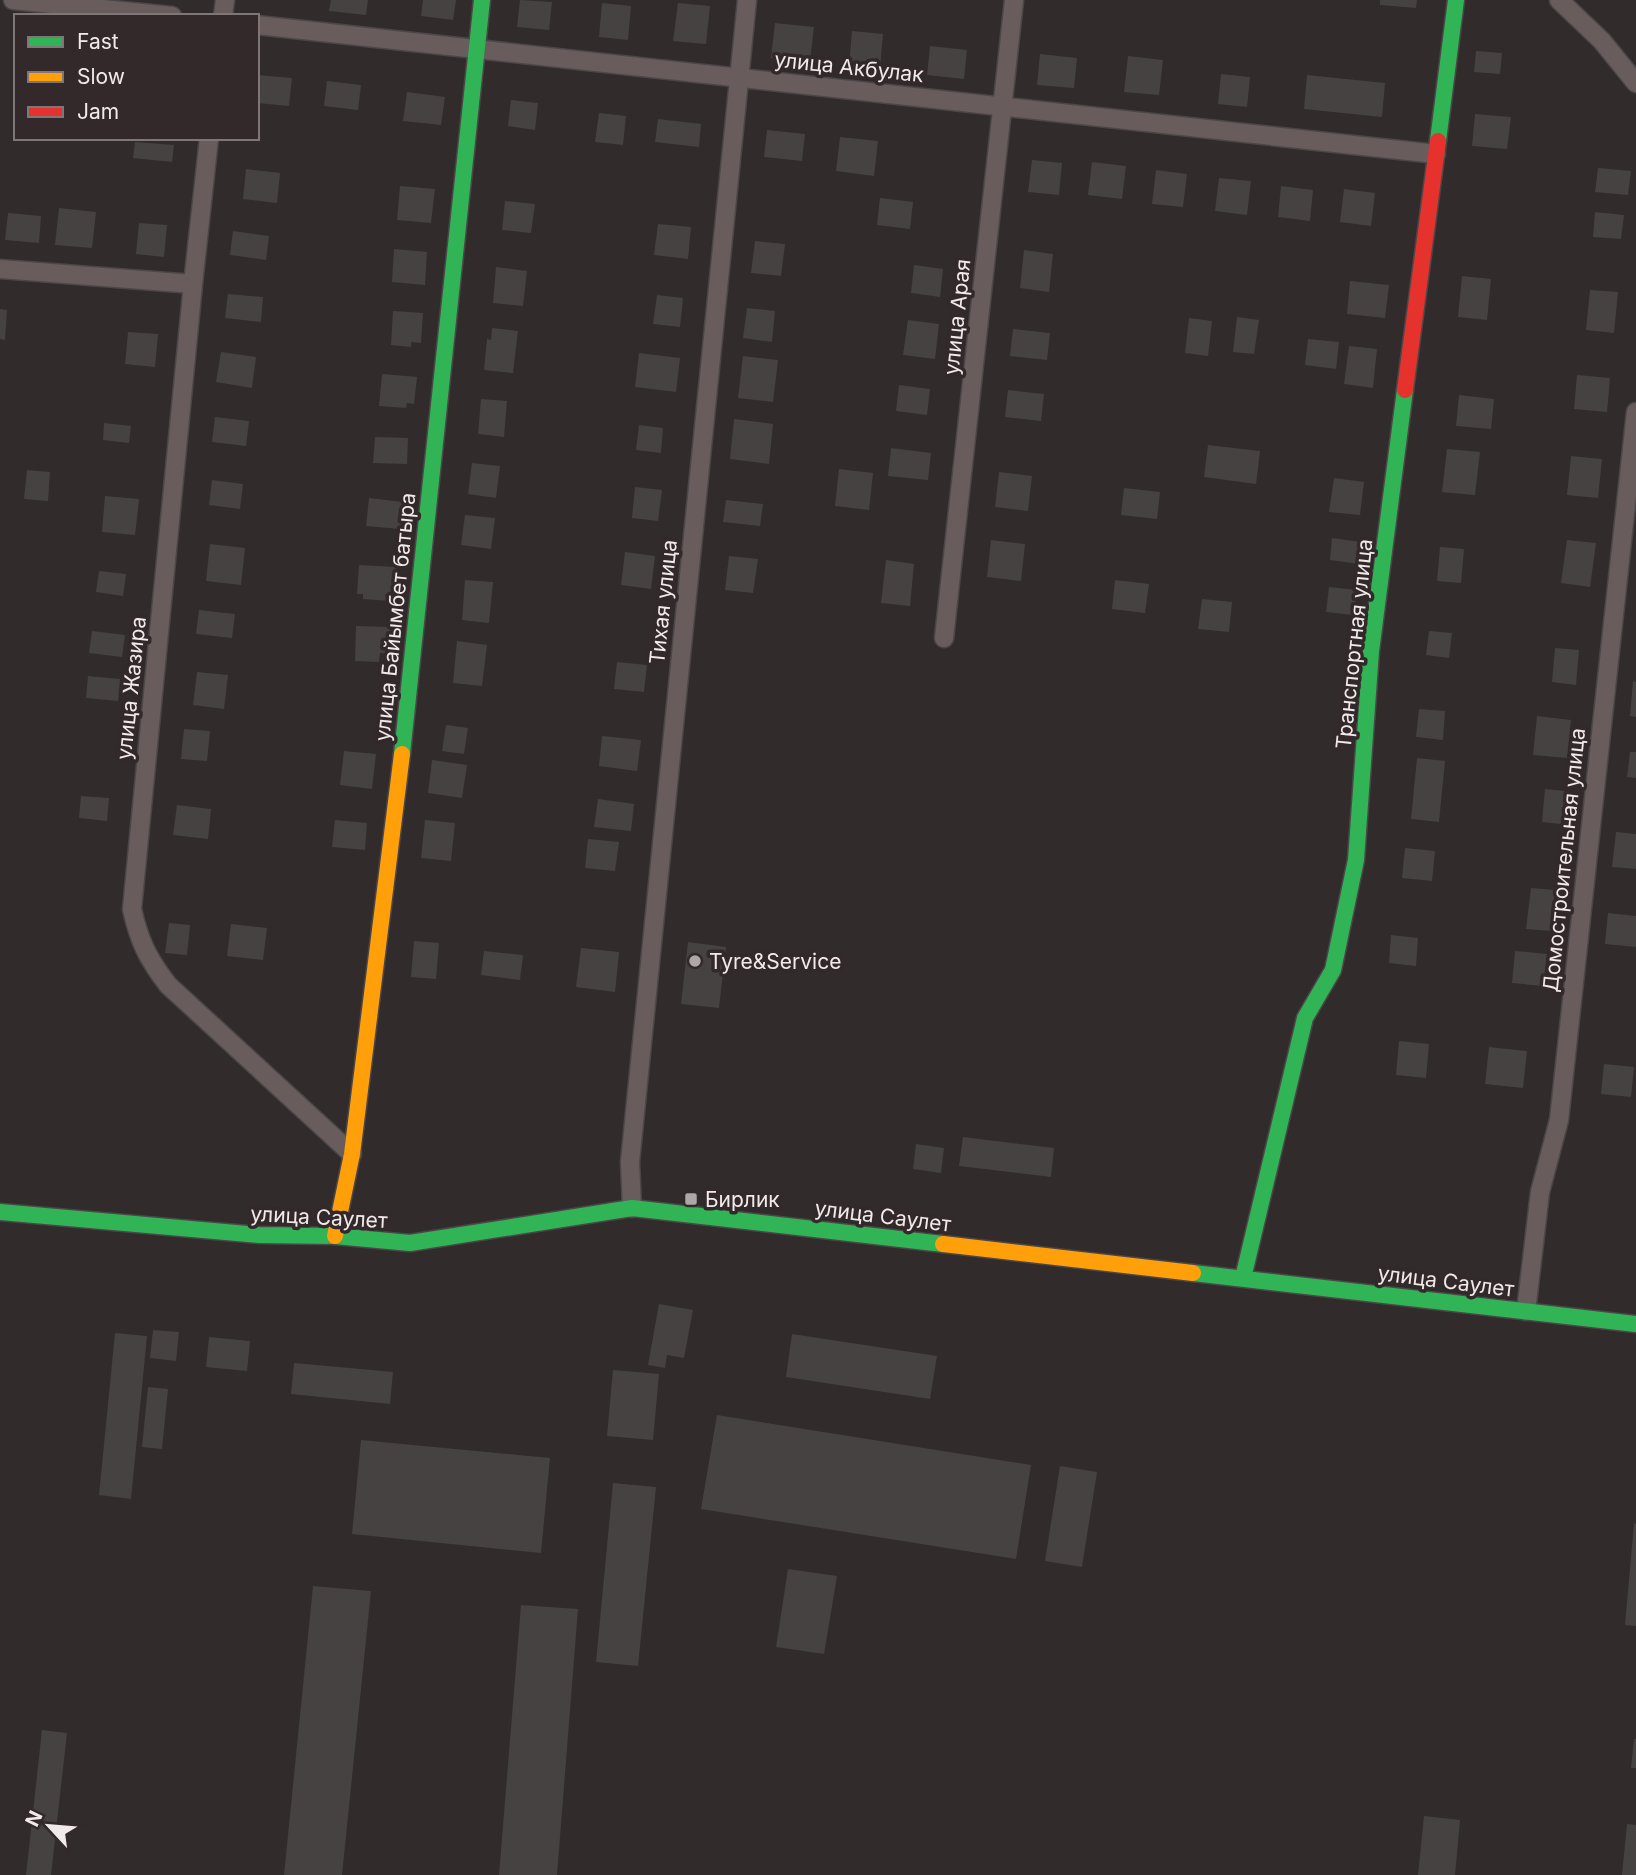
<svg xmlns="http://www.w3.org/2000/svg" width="1636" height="1875" font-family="Inter,sans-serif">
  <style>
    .building { fill: #464242 }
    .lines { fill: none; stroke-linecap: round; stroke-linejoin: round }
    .street-casing { stroke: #4b4748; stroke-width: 21 }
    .fast-casing { stroke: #4b4748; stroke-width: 19 }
    .slow-casing { stroke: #4b4748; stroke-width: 19 }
    .jam-casing { stroke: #4b4748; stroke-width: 19 }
    .street { stroke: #685c5d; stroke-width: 18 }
    .fast { stroke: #30b455; stroke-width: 16 }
    .slow { stroke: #ff9f0a; stroke-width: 16 }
    .jam { stroke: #e5322d; stroke-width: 16 }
    .poi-dot { fill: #aea7a8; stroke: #33292a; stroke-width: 2.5 }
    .labels { text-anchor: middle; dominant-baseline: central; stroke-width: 7; stroke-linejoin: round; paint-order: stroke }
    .street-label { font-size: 21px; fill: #f1eaeb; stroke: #33292a }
    .poi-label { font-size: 21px; fill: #f1eaeb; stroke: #33292a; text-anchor: start }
  </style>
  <rect width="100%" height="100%" fill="#312b2c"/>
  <path class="building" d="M 331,0 L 368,0 L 366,15 L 329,11 Z
    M 423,0 L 456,0 L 453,20 L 421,16 Z
    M 520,0 L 552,2 L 549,30 L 517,27 Z
    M 1380,0 L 1417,0 L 1416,8 L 1380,5 Z
    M 602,3 L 631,6 L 628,40 L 599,37 Z
    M 678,3 L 710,6 L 706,44 L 673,41 Z
    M 775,23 L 814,27 L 810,61 L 771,58 Z
    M 852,31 L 883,34 L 880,68 L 849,65 Z
    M 930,46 L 967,50 L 964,79 L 927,75 Z
    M 1476,51 L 1502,53 L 1500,74 L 1474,72 Z
    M 1040,54 L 1077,58 L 1074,88 L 1037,85 Z
    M 1128,56 L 1163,60 L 1159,95 L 1124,92 Z
    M 1221,74 L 1250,77 L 1247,107 L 1218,104 Z
    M 257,75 L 292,78 L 289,106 L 257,103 Z
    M 1307,75 L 1385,83 L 1382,117 L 1304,109 Z
    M 327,81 L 361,85 L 358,110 L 324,106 Z
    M 407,92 L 445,97 L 441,125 L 403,121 Z
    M 511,100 L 538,103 L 535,130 L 508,126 Z
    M 599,113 L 626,116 L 623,145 L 595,142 Z
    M 1475,114 L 1511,117 L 1507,149 L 1472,146 Z
    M 658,119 L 701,124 L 699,147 L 655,142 Z
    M 767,130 L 805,134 L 802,161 L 764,157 Z
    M 840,137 L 878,141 L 874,176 L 836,171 Z
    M 135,142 L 174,145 L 172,162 L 133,158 Z
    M 1032,160 L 1062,163 L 1059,195 L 1028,192 Z
    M 1092,162 L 1126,166 L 1122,199 L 1088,195 Z
    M 1598,168 L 1631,171 L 1628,195 L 1595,192 Z
    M 246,169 L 280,173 L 277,203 L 243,199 Z
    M 1156,170 L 1187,174 L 1183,207 L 1152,204 Z
    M 1219,178 L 1251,181 L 1247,215 L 1215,211 Z
    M 400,186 L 435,189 L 431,223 L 397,220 Z
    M 1281,186 L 1313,190 L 1310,221 L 1278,217 Z
    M 1344,189 L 1375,193 L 1371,226 L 1340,222 Z
    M 880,198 L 913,202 L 910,229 L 877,225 Z
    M 505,201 L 535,204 L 531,233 L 502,230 Z
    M 59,208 L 96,212 L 92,248 L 55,245 Z
    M 1595,212 L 1624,215 L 1621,239 L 1593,237 Z
    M 8,213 L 41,216 L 39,243 L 5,240 Z
    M 139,223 L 167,225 L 164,257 L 136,254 Z
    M 658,224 L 691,227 L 688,259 L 654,255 Z
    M 233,231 L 269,236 L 266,260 L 230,255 Z
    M 755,241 L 785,244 L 781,276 L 751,273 Z
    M 394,249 L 427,252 L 425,285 L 392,282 Z
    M 1024,250 L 1053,254 L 1049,292 L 1020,288 Z
    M 914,265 L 943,269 L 940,297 L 911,293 Z
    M 496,267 L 527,271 L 523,306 L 493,303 Z
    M 1462,276 L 1491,279 L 1487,320 L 1458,317 Z
    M 1350,281 L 1389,285 L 1385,318 L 1347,314 Z
    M 1590,290 L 1618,292 L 1614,333 L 1586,330 Z
    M 228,294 L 263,297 L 261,322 L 225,318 Z
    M 657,295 L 683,298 L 680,327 L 653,324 Z
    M 747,308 L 775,311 L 772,342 L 743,338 Z
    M 0,309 L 7,310 L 5,340 L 0,339 Z
    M 393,311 L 423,313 L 421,343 L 411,342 L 411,347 L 391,345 Z
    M 1237,317 L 1259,320 L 1254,354 L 1233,352 Z
    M 1189,318 L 1212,321 L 1208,356 L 1185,353 Z
    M 908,320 L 939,324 L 935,359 L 903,355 Z
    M 492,328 L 518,331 L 513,373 L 484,370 L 487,339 L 491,340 Z
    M 1013,329 L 1050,333 L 1047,360 L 1010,356 Z
    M 128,332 L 158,334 L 155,367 L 125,364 Z
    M 1308,339 L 1339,342 L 1336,369 L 1305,365 Z
    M 1349,346 L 1377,349 L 1373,388 L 1344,384 Z
    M 221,352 L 256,357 L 252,388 L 216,382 Z
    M 639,353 L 680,358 L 676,392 L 635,387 Z
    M 743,356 L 778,360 L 773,402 L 738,398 Z
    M 382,374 L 417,377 L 414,404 L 407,403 L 406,408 L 379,406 Z
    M 1577,375 L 1610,378 L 1607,412 L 1574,409 Z
    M 899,385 L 930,389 L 927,415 L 896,411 Z
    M 1008,390 L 1044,394 L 1041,421 L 1005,417 Z
    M 1459,395 L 1494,399 L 1491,429 L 1456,426 Z
    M 481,399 L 507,401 L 504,437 L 478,434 Z
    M 215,417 L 249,421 L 246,446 L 212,442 Z
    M 734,419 L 773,424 L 769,464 L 730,459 Z
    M 104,423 L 131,426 L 129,443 L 103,440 Z
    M 639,425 L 663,428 L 661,453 L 636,450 Z
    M 375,437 L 408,438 L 407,464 L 373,463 Z
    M 1208,445 L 1260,451 L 1256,484 L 1204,477 Z
    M 891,448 L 931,453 L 928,480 L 888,476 Z
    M 1447,449 L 1480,452 L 1475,495 L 1442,492 Z
    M 1571,456 L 1602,459 L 1598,498 L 1567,495 Z
    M 472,463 L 500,466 L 496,498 L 468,494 Z
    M 839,469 L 873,473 L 869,510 L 835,506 Z
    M 27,470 L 50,472 L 48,501 L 24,499 Z
    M 999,472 L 1032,476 L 1028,511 L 995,507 Z
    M 1334,478 L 1364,482 L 1360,515 L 1329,512 Z
    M 212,480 L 243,484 L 240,509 L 209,505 Z
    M 635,487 L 662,490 L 658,521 L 632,518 Z
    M 1124,488 L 1160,492 L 1157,519 L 1121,515 Z
    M 105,496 L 139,499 L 135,535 L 102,532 Z
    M 369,498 L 403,502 L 400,529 L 366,526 Z
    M 726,500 L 763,504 L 760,526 L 723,522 Z
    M 465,515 L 495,518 L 491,549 L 461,545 Z
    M 1332,538 L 1361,542 L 1359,564 L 1330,560 Z
    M 991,540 L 1025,544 L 1021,581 L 987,577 Z
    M 1567,540 L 1596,543 L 1590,587 L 1561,583 Z
    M 210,544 L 245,548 L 241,585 L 206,581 Z
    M 1440,547 L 1464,549 L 1461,583 L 1437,581 Z
    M 625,552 L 655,556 L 651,589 L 621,585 Z
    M 729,556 L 758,559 L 753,593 L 725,590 Z
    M 886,560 L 914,564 L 910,606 L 881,603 Z
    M 359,565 L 396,567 L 394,594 L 390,593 L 390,601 L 363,599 L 363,594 L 357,594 Z
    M 99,571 L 126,574 L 123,596 L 96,592 Z
    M 465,580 L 493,582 L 489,623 L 462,620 Z
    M 1115,580 L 1149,584 L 1145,613 L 1112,609 Z
    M 1329,587 L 1357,590 L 1354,615 L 1326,612 Z
    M 1202,599 L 1232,602 L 1229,632 L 1198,629 Z
    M 199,610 L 235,614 L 232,638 L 196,634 Z
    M 356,626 L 390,627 L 389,654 L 380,653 L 379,662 L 355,661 Z
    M 92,631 L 125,635 L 122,657 L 89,653 Z
    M 1429,631 L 1452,633 L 1449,658 L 1426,655 Z
    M 457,641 L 487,645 L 482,686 L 453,683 Z
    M 1555,648 L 1579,650 L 1576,685 L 1552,682 Z
    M 617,662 L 647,665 L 644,692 L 614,689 Z
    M 197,672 L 228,675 L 224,709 L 193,705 Z
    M 88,676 L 120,679 L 118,701 L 86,698 Z
    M 1633,681 L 1636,682 L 1636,717 L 1630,716 Z
    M 1419,709 L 1445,711 L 1443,740 L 1416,737 Z
    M 1537,716 L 1571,720 L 1567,758 L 1533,755 Z
    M 446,725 L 468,728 L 464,754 L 442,751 Z
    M 184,729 L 210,731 L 207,761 L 181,759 Z
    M 602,736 L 641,740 L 637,771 L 599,766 Z
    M 344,751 L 376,754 L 372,789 L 340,785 Z
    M 1630,752 L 1636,752 L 1636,778 L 1627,777 Z
    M 1417,758 L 1445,761 L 1439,822 L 1411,819 Z
    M 432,760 L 467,765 L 462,798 L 428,793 Z
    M 1545,789 L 1565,791 L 1561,824 L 1542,822 Z
    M 81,796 L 109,798 L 107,821 L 79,818 Z
    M 598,799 L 634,804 L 631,831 L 594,827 Z
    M 177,805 L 211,809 L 208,839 L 173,835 Z
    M 335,820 L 367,823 L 365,850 L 332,847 Z
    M 425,820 L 455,823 L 451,861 L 421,858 Z
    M 1616,832 L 1636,834 L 1636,869 L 1612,867 Z
    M 588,839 L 619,842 L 615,871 L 585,868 Z
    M 1405,848 L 1435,851 L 1432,881 L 1402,878 Z
    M 1531,888 L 1555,890 L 1551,931 L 1526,929 Z
    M 1608,913 L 1636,916 L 1636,947 L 1605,944 Z
    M 169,923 L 190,925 L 187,955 L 165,953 Z
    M 231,924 L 267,928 L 263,960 L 227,956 Z
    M 1391,935 L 1418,938 L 1416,966 L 1389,963 Z
    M 414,941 L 439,943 L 436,979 L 411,977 Z
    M 688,942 L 726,947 L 719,1008 L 681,1004 Z
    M 581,948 L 619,952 L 615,992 L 576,987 Z
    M 484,951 L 523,955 L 520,980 L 481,975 Z
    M 1515,951 L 1547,954 L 1543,986 L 1512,983 Z
    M 1399,1041 L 1429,1044 L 1426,1078 L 1396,1075 Z
    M 1489,1047 L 1527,1051 L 1523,1088 L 1485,1084 Z
    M 1604,1064 L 1634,1067 L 1631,1097 L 1601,1094 Z
    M 963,1137 L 1054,1148 L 1051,1177 L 959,1166 Z
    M 916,1144 L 944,1148 L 941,1173 L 913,1169 Z
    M 659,1304 L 693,1310 L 684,1358 L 667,1355 L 665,1368 L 648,1365 Z
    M 153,1330 L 179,1332 L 176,1361 L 150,1358 Z
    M 115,1333 L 147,1336 L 131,1499 L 99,1495 Z
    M 792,1334 L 937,1356 L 930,1399 L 786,1377 Z
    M 209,1337 L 250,1341 L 247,1371 L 206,1367 Z
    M 294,1363 L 393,1372 L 390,1404 L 291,1394 Z
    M 613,1370 L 659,1374 L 653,1440 L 607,1436 Z
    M 148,1387 L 168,1389 L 162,1449 L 142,1447 Z
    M 717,1415 L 1031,1465 L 1016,1559 L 701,1509 Z
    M 361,1440 L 550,1458 L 541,1553 L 352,1534 Z
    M 1060,1466 L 1097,1472 L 1082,1567 L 1045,1561 Z
    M 613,1483 L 656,1487 L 638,1666 L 596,1662 Z
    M 1634,1523 L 1636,1524 L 1636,1626 L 1625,1625 Z
    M 788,1569 L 837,1576 L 824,1654 L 776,1647 Z
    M 313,1586 L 371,1591 L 342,1875 L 284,1875 Z
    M 521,1605 L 578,1609 L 557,1875 L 499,1875 Z
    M 42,1730 L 67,1733 L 51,1875 L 26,1875 Z
    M 1634,1739 L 1636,1739 L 1636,1768 L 1631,1768 Z
    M 1424,1816 L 1460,1820 L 1455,1875 L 1418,1875 Z
    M 1627,1824 L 1636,1825 L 1636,1875 L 1622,1875 Z"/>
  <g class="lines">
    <g class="street-casing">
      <path id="street" d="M 13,0 L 172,16
        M 1559,0 L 1602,41 L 1636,83
        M 223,16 L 225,0
        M 257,25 L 1436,154
        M 209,138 L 193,284 L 132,909 C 139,941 148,959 168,985 L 352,1154
        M 0,269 L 193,284
        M 944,638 L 1014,0
        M 632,1208 L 630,1162 L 747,0
        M 1526,1311 L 1540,1192 L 1559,1120 L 1636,412"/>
    </g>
    <g class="fast-casing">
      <path id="fast" d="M 1438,141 L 1456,0
        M 402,754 L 482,0
        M 0,1212 L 259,1235 L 335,1236 L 410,1243 L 632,1208 L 943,1244
        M 1193,1273 L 1636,1324
        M 1243,1278 L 1305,1018 L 1333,970 L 1356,860 L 1371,651 L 1405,390"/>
    </g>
    <g class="slow-casing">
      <path id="slow" d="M 335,1236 L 352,1154 L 402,754
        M 943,1244 L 1193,1273"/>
    </g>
    <g class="jam-casing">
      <path id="jam" d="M 1405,390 L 1438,141"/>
    </g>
    <use href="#street" class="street"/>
    <use href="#fast" class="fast"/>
    <use href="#slow" class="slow"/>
    <use href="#jam" class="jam"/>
  </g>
  <g class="poi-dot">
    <circle cx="695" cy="961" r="7"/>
    <rect x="684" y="1192" width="14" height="14" rx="3.5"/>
  </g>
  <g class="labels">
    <g class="street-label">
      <text transform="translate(849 67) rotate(6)">улица Акбулак</text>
      <text transform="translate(957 317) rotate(-84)">улица Арая</text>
      <text transform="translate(663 602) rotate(-84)">Тихая улица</text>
      <text transform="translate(395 617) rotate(-84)">улица Байымбет батыра</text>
      <text transform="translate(1354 644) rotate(-84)">Транспортная улица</text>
      <text transform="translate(131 688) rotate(-84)">улица Жазира</text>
      <text transform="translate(1564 860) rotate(-84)">Домостроительная улица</text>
      <text transform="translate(883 1216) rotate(7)">улица Саулет</text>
      <text transform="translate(319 1217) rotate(3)">улица Саулет</text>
      <text transform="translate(1446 1281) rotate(7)">улица Саулет</text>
    </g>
    <g class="poi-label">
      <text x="709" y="961">Tyre&amp;Service</text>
      <text x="705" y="1199">Бирлик</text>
    </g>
  </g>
  <rect x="14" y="14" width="245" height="126" fill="#33292a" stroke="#7f7677" stroke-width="2"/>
  <rect x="28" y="37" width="35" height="10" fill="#30b455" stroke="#7f7677" stroke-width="2"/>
  <text x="77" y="49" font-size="21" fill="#f1eaeb">Fast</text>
  <rect x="28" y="72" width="35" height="10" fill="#ff9f0a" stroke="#7f7677" stroke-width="2"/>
  <text x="77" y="84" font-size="21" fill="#f1eaeb">Slow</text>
  <rect x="28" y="107" width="35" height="10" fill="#e5322d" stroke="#7f7677" stroke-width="2"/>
  <text x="77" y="119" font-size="21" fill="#f1eaeb">Jam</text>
  <g transform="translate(49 1826) rotate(296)" stroke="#33292a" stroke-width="5" paint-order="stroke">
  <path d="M0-5L12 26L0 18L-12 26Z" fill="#f1eaeb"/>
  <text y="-10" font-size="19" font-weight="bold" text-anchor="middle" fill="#f1eaeb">N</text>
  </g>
</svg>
